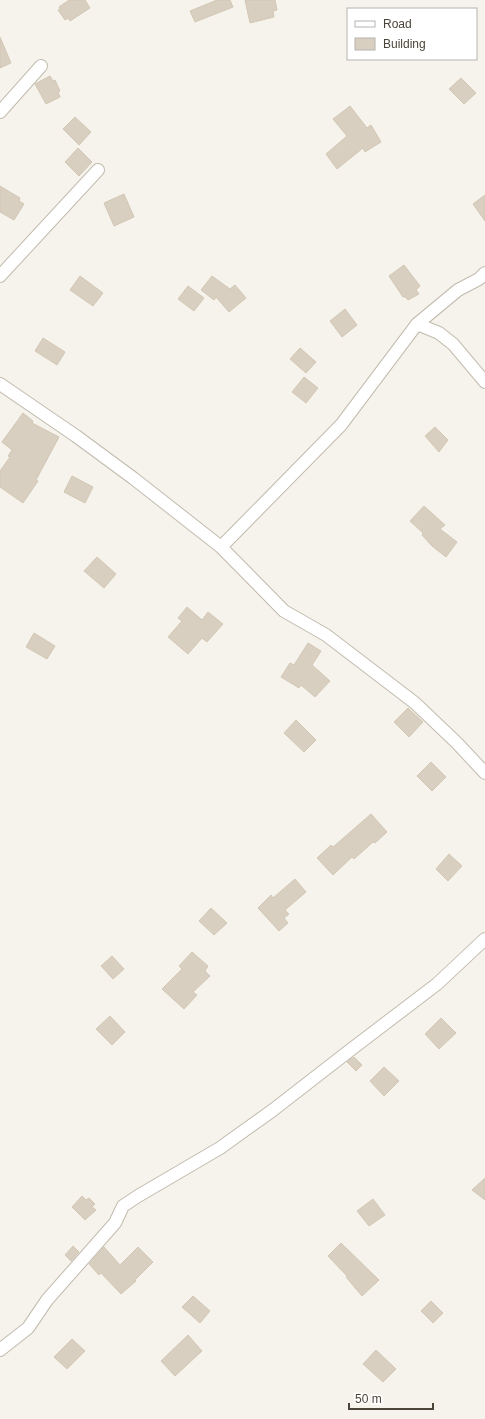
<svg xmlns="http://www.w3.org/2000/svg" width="485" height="1419" font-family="Helvetica,sans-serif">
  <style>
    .building { fill: #d8cfc1; stroke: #d3c7b4 }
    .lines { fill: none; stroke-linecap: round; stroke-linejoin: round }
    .street-casing { stroke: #c2bbae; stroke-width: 14 }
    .street { stroke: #fff; stroke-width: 12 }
  </style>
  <rect width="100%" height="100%" fill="#f6f3ec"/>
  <path class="building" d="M 69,0 L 85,0 L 90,8 L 70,21 L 68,18 L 65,20 L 58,10 L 60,9 L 59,7 Z
    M 217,0 L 230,0 L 233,7 L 195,22 L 190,11 Z
    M 245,0 L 275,0 L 277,10 L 273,11 L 274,17 L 250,23 Z
    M 0,37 L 11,63 L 0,68 Z
    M 50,76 L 53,81 L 55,80 L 60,91 L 58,92 L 60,97 L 46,104 L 35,84 Z
    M 461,78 L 476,93 L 464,104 L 449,89 Z
    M 350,106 L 367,128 L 371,125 L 381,142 L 365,152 L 363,148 L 337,169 L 326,154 L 347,136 L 333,119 Z
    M 75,117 L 91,132 L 79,145 L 63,129 Z
    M 78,148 L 92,162 L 79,176 L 65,162 Z
    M 0,186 L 20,198 L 19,201 L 24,204 L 14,220 L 0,212 Z
    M 124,194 L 134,217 L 114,226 L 104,203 Z
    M 485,195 L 485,221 L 473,204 Z
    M 404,265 L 420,286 L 416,290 L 419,294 L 408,300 L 405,297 L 403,297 L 389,276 Z
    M 80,276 L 103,293 L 93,306 L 70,290 Z
    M 212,276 L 230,289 L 235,285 L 246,298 L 229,312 L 216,297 L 214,300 L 201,290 Z
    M 188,286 L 204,298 L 194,311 L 178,299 Z
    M 345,309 L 357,325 L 342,337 L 330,321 Z
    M 43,338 L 65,352 L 57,365 L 35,351 Z
    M 300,348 L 316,362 L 306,373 L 290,359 Z
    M 304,377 L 318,388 L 306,403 L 292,392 Z
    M 23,413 L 33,421 L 32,423 L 59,437 L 36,480 L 38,481 L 23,503 L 0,487 L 0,471 L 10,457 L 8,456 L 12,450 L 2,442 Z
    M 435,427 L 448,440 L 439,452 L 425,436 Z
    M 72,476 L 93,487 L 85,503 L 64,492 Z
    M 424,506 L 445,525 L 440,529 L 457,542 L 446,557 L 432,546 L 422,535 L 423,533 L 410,521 Z
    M 97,557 L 116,574 L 104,588 L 84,571 Z
    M 187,607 L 202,620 L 208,612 L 223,624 L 207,642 L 202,638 L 188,654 L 168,637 L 182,621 L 178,618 Z
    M 34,633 L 55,646 L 47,659 L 26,647 Z
    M 308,643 L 321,651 L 312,665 L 330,681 L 315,697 L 301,685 L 299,688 L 281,677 L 290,663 L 294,665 Z
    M 408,708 L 423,722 L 409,737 L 394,722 Z
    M 296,720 L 316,740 L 304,752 L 284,733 Z
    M 431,762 L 446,777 L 432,791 L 417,776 Z
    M 371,814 L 387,832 L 375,843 L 373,842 L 354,859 L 352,857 L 333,875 L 317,858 L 331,845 L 333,847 Z
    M 449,854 L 462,866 L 448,881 L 436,869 Z
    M 295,879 L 306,892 L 285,910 L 289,914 L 284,918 L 288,923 L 279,931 L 258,908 L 271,895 L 273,898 Z
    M 211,908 L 227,923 L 214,935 L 199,921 Z
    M 192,952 L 208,966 L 205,971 L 210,976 L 193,992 L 197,995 L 184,1009 L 162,989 L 182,969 L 179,966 Z
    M 112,956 L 124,969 L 113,979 L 101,966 Z
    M 110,1016 L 125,1032 L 112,1045 L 96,1029 Z
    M 441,1018 L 456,1033 L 439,1049 L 425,1034 Z
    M 354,1057 L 362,1065 L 356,1071 L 347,1062 Z
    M 384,1067 L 399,1081 L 384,1096 L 370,1081 Z
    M 485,1178 L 485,1200 L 472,1190 Z
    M 82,1196 L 86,1200 L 89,1198 L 95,1204 L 92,1207 L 96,1210 L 85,1220 L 72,1207 Z
    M 373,1199 L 385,1215 L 369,1226 L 357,1211 Z
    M 341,1243 L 379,1280 L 362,1296 L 346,1277 L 347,1276 L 328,1256 Z
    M 73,1246 L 79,1252 L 71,1261 L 65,1255 Z
    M 104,1247 L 120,1265 L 138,1247 L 153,1262 L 135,1280 L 136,1281 L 121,1294 L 101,1273 L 99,1275 L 89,1264 Z
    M 193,1296 L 210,1311 L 200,1323 L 182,1307 Z
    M 431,1301 L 443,1313 L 433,1323 L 421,1311 Z
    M 188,1335 L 202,1351 L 175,1376 L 161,1361 Z
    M 72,1339 L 85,1351 L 67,1369 L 54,1357 Z
    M 376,1350 L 396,1369 L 383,1382 L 363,1364 Z"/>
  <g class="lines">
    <g class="street-casing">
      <path id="street" d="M 0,112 L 41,66
        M 0,276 L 98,170
        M 417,324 L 439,333 L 453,344 L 485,382
        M 0,384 L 76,436 L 133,478 L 221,547 L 284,611 L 326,635 L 415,703 L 457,743 L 485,773
        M 221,547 L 341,425 L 417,324 L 458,290 L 479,279 L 485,273
        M 0,1350 L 28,1328 L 47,1300 L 115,1223 L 123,1206 L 138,1196 L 220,1148 L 273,1110 L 349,1051 L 437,984 L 485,939"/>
    </g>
    <use href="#street" class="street"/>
  </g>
  <rect x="347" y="8" width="130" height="52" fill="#ffffff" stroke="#b7b4b0"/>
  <rect x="355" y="21" width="20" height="6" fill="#ffffff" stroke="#b7b4b0"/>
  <text x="383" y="28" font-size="12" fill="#4b4439">Road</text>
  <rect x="355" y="38" width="20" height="12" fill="#d8cfc1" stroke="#b7b4b0"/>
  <text x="383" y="48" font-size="12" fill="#4b4439">Building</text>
  <path d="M349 1403v6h84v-6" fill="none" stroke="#4b4439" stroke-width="2"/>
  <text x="355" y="1403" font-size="12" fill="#4b4439" stroke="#ffffff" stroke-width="3" paint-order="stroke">50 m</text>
</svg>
